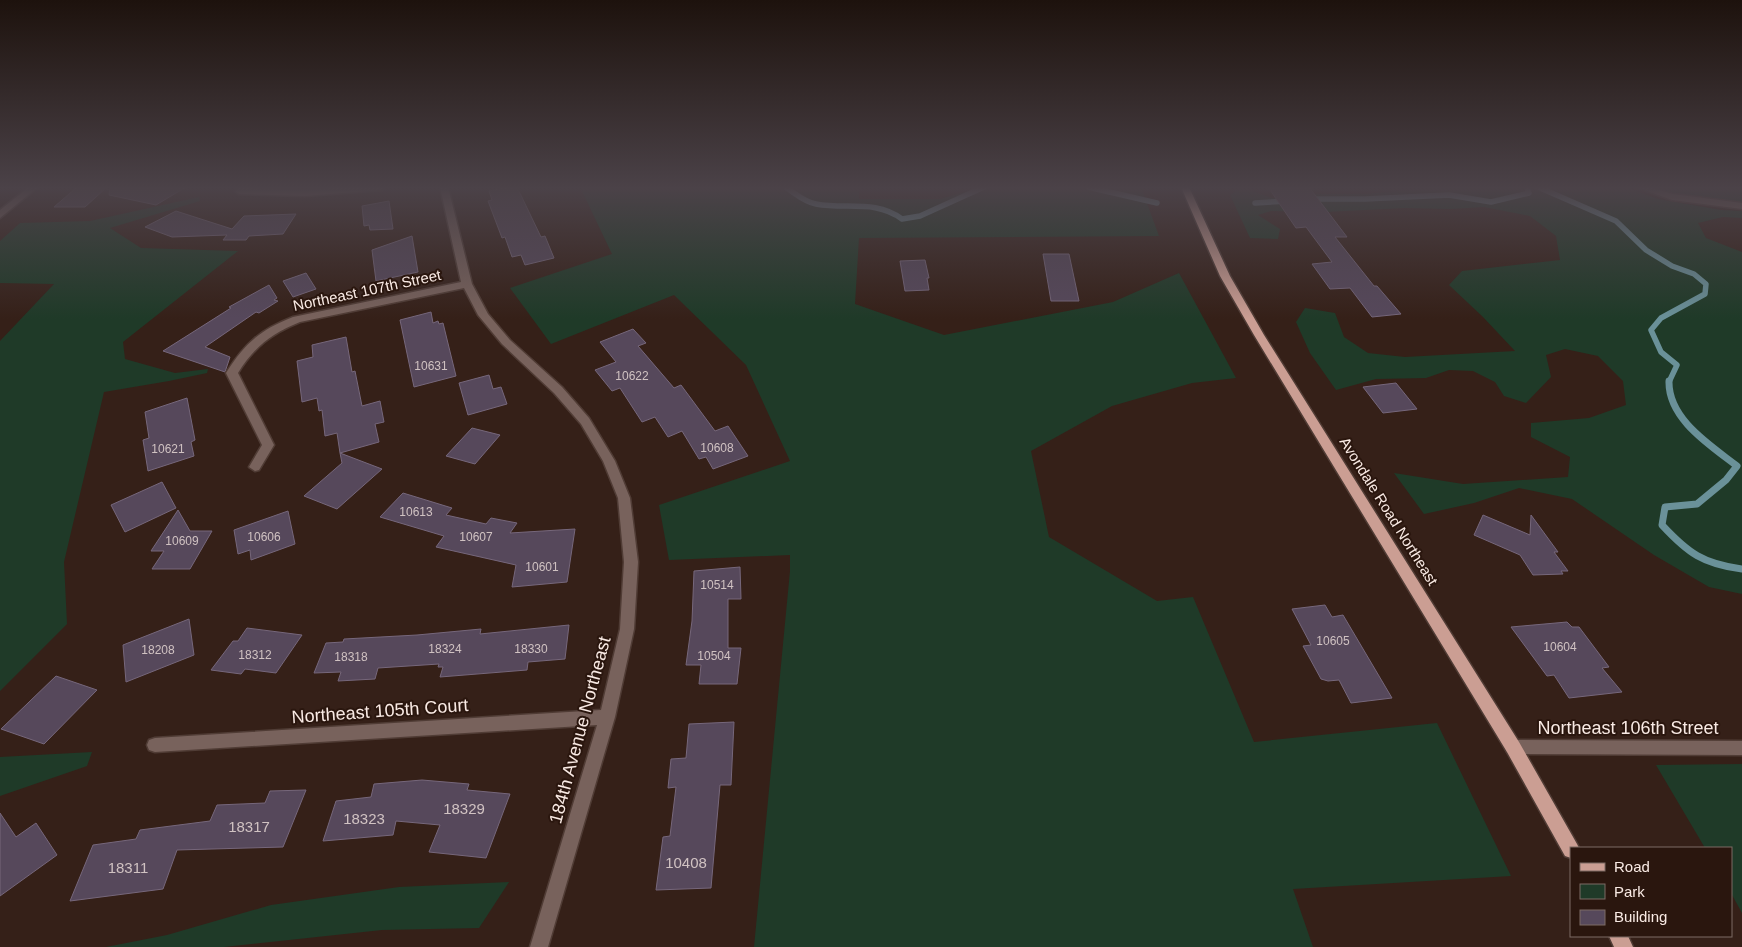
<svg xmlns="http://www.w3.org/2000/svg" width="1742" height="947" font-family="Helvetica,sans-serif">
  <style>
    .green { fill: #1f3a28 }
    .lines { fill: none; stroke-linecap: round; stroke-linejoin: round }
    .stream-far1 { stroke: #6a9199; stroke-width: 5.5 }
    .stream { stroke: #6a9199; stroke-width: 7 }
    .building { fill: #56485b; stroke: #76677b }
    .minor-casing { stroke: #503c35; stroke-width: 3 }
    .major-casing { stroke: #503c35; stroke-width: 3 }
    .minor { fill: #78625c; fill-rule: evenodd }
    .major { fill: #cb9e93; fill-rule: evenodd }
    .labels { text-anchor: middle; dominant-baseline: central; stroke-width: 4; stroke-linejoin: round; paint-order: stroke }
    .number-label { font-size: 12px; fill: #d0c2c2 }
    .street-label { font-size: 15px; fill: #f9eae4; stroke: #2a160e }
    .near-number-label { font-size: 15px; fill: #d0c2c2 }
    .near-street-label { font-size: 18px; fill: #f9eae4; stroke: #2a160e }
  </style>
  <rect width="100%" height="100%" fill="#352018"/>
  <path class="green" d="M 580,187 L 859,187 L 859,199 L 940,199 L 982,187 L 1141,187 L 1159,236 L 859,238 L 855,304 L 944,335 L 1113,302 L 1179,273 L 1236,378 L 1192,383 L 1112,406 L 1031,451 L 1049,537 L 1157,601 L 1193,597 L 1254,742 L 1437,723 L 1511,876 L 1293,889 L 1313,947 L 754,947 L 790,571 L 790,555 L 669,560 L 659,505 L 790,461 L 746,365 L 674,295 L 551,344 L 510,288 L 612,254 Z
    M 1241,187 L 1272,198 L 1304,194 L 1364,194 L 1445,187 L 1625,187 L 1658,199 L 1721,210 L 1742,211 L 1742,218 L 1723,217 L 1698,223 L 1706,238 L 1742,252 L 1742,594 L 1709,587 L 1654,555 L 1572,499 L 1519,488 L 1474,503 L 1424,514 L 1394,473 L 1463,484 L 1568,477 L 1570,457 L 1531,437 L 1531,423 L 1589,418 L 1626,405 L 1623,381 L 1598,356 L 1565,349 L 1546,355 L 1551,377 L 1526,403 L 1504,396 L 1495,382 L 1473,371 L 1449,370 L 1426,378 L 1376,379 L 1336,390 L 1310,353 L 1296,322 L 1305,308 L 1335,313 L 1344,337 L 1368,353 L 1405,357 L 1515,351 L 1483,317 L 1449,285 L 1462,271 L 1560,260 L 1556,236 L 1530,216 L 1484,207 L 1451,209 L 1405,208 L 1325,212 L 1271,211 L 1258,215 L 1280,229 L 1278,239 L 1250,238 L 1230,195 Z
    M 1654,187 L 1742,187 L 1742,202 L 1691,198 Z
    M 199,197 L 200,201 L 110,228 L 141,248 L 238,251 L 123,342 L 125,359 L 175,373 L 208,369 L 207,373 L 169,381 L 104,392 L 64,562 L 67,624 L 0,691 L 0,341 L 54,284 L 0,283 L 0,241 L 20,223 L 90,221 Z
    M 92,752 L 87,766 L 0,796 L 0,757 Z
    M 1742,764 L 1742,913 L 1731,893 L 1731,848 L 1705,848 L 1656,765 Z
    M 509,882 L 479,928 L 382,930 L 224,947 L 106,947 L 167,935 L 271,905 L 399,887 Z"/>
  <g class="lines">
    <path class="stream-far1" d="M 785,187 C 795,193 804,202 816,204 C 846,210 875,199 902,219 L 920,216 L 984,187
      M 1088,187 L 1157,203
      M 1538,187 L 1616,221 L 1646,250 L 1672,266 L 1694,274 L 1706,284 L 1705,294 L 1661,318 L 1651,330 L 1661,352 L 1677,365 L 1669,382
      M 1310,199 L 1365,199 L 1449,195 L 1491,202 L 1529,193 L 1527,187
      M 1255,203 L 1287,201"/>
    <path class="stream" d="M 1669,381 C 1668,419 1710,445 1737,466 L 1726,480 L 1697,504 L 1665,507 L 1662,525 C 1688,553 1703,564 1742,569"/>
  </g>
  <path class="building" d="M 77,187 L 107,187 L 85,207 L 54,207 Z
    M 110,187 L 186,187 L 156,205 L 109,195 Z
    M 510,187 L 517,187 L 541,237 L 545,236 L 554,258 L 525,265 L 521,255 L 512,257 L 505,237 L 502,238 L 488,201 L 492,200 L 489,191 Z
    M 1268,187 L 1309,187 L 1347,237 L 1335,237 L 1374,286 L 1377,286 L 1401,314 L 1372,317 L 1350,288 L 1330,289 L 1312,264 L 1332,262 L 1306,227 L 1296,228 Z
    M 389,201 L 393,229 L 370,230 L 369,225 L 364,226 L 362,206 Z
    M 176,211 L 232,229 L 244,216 L 296,214 L 283,234 L 249,236 L 246,240 L 223,240 L 227,235 L 172,237 L 145,227 Z
    M 412,236 L 418,272 L 376,281 L 372,250 Z
    M 1043,254 L 1069,254 L 1079,301 L 1051,301 Z
    M 925,260 L 929,278 L 927,278 L 929,290 L 905,291 L 900,261 Z
    M 306,273 L 316,289 L 293,297 L 283,281 Z
    M 269,285 L 277,298 L 274,300 L 278,301 L 259,313 L 256,312 L 205,347 L 230,357 L 225,372 L 163,351 L 231,308 L 229,307 Z
    M 431,312 L 433,323 L 438,321 L 439,324 L 443,323 L 456,376 L 414,387 L 400,320 Z
    M 633,329 L 646,343 L 638,346 L 674,388 L 681,385 L 715,431 L 728,426 L 748,456 L 713,469 L 706,457 L 699,459 L 682,431 L 668,437 L 655,417 L 642,422 L 620,388 L 612,391 L 595,370 L 616,362 L 600,342 Z
    M 346,337 L 352,372 L 355,371 L 362,406 L 380,401 L 384,422 L 375,424 L 379,442 L 340,453 L 337,433 L 325,436 L 322,410 L 319,411 L 317,398 L 302,402 L 297,361 L 313,357 L 312,345 Z
    M 489,375 L 493,389 L 501,387 L 507,404 L 468,415 L 459,383 Z
    M 1396,383 L 1417,409 L 1383,413 L 1363,387 Z
    M 187,398 L 195,440 L 191,442 L 194,456 L 148,471 L 143,440 L 149,438 L 145,412 Z
    M 472,428 L 500,435 L 475,464 L 446,456 Z
    M 340,453 L 382,469 L 337,509 L 304,496 L 342,463 Z
    M 162,482 L 176,508 L 125,532 L 111,505 Z
    M 403,493 L 452,508 L 446,515 L 486,524 L 491,518 L 517,523 L 510,533 L 575,529 L 567,582 L 512,587 L 516,565 L 436,547 L 444,536 L 380,517 Z
    M 178,510 L 190,531 L 212,531 L 190,569 L 152,569 L 164,551 L 151,551 Z
    M 288,511 L 295,544 L 251,560 L 250,550 L 238,554 L 234,530 Z
    M 1483,515 L 1530,535 L 1531,515 L 1558,552 L 1554,552 L 1568,571 L 1561,571 L 1563,574 L 1533,575 L 1520,555 L 1474,535 Z
    M 740,567 L 741,599 L 728,599 L 728,648 L 741,648 L 737,684 L 699,684 L 701,665 L 686,665 L 692,621 L 694,571 Z
    M 1325,605 L 1332,617 L 1343,615 L 1392,698 L 1351,703 L 1339,680 L 1328,681 L 1321,679 L 1303,646 L 1311,645 L 1292,609 Z
    M 189,619 L 194,655 L 126,682 L 123,645 Z
    M 1567,622 L 1572,627 L 1579,627 L 1609,667 L 1602,668 L 1622,692 L 1569,698 L 1554,675 L 1547,676 L 1511,627 Z
    M 569,625 L 565,659 L 528,662 L 527,670 L 440,677 L 443,667 L 438,667 L 439,664 L 378,668 L 375,679 L 338,681 L 341,672 L 314,673 L 326,643 L 343,642 L 344,639 L 417,635 L 481,629 L 480,634 Z
    M 247,628 L 302,635 L 276,673 L 245,669 L 241,674 L 211,670 L 233,641 L 238,641 Z
    M 56,676 L 97,690 L 44,744 L 1,729 Z
    M 734,722 L 731,785 L 720,785 L 711,888 L 656,890 L 663,837 L 670,836 L 676,787 L 668,788 L 671,759 L 686,758 L 689,724 Z
    M 422,780 L 469,784 L 467,790 L 510,794 L 486,858 L 429,852 L 440,825 L 396,821 L 393,835 L 323,841 L 336,801 L 371,797 L 374,784 Z
    M 306,790 L 283,847 L 177,850 L 163,889 L 70,901 L 93,845 L 136,839 L 140,830 L 210,821 L 217,805 L 265,803 L 270,791 Z
    M 0,813 L 16,837 L 36,823 L 57,855 L 0,896 Z"/>
  <g class="lines">
    <g class="minor-casing">
      <path id="minor" d="M 29,187 L 38,187 L 0,218 L 0,210 Z
        M 353,187 L 386,187 L 382,190 L 305,196 L 239,194 L 235,191 L 239,188 L 305,190 Z
        M 440,187 L 448,187 L 472,284 L 488,314 L 510,340 L 562,387 L 589,418 L 615,461 L 630,498 L 638,562 L 634,629 L 615,717 L 548,947 L 530,947 L 597,725 L 155,752 L 149,750 L 147,745 L 149,740 L 155,738 L 601,710 L 620,629 L 624,562 L 618,498 L 603,461 L 581,424 L 554,393 L 502,344 L 478,315 L 464,288 L 300,322 C 272,333 254,347 238,373 L 274,445 L 259,470 L 255,471 L 249,467 L 262,445 L 226,373 C 245,343 260,330 293,317 L 461,282 Z
        M 1636,187 L 1648,187 L 1673,194 L 1742,203 L 1742,209 L 1672,200 Z
        M 1513,740 L 1742,741 L 1742,755 L 1513,754 L 1507,752 L 1505,747 L 1507,742 Z"/>
    </g>
    <g class="major-casing">
      <path id="major" d="M 1181,187 L 1189,187 L 1230,276 L 1264,335 L 1519,742 L 1577,844 L 1579,848 L 1571,848 L 1571,858 L 1565,856 L 1507,752 L 1254,335 L 1220,276 Z
        M 1609,936 L 1628,936 L 1633,947 L 1614,947 Z"/>
    </g>
    <use href="#minor" class="minor"/>
    <use href="#major" class="major"/>
  </g>
  <linearGradient id="sky" x2="0" y2="1"><stop stop-color="#1d120d"/><stop offset="0.59" stop-color="#4b4248"/><stop offset="1" stop-color="#4b4248" stop-opacity="0"/></linearGradient>
  <rect width="1742" height="319" fill="url(#sky)"/>
  <g class="labels">
    <g class="number-label">
      <text x="431" y="366">10631</text>
      <text x="632" y="376">10622</text>
      <text x="717" y="448">10608</text>
      <text x="168" y="449">10621</text>
      <text x="416" y="512">10613</text>
      <text x="264" y="537">10606</text>
      <text x="476" y="537">10607</text>
      <text x="182" y="541">10609</text>
      <text x="542" y="567">10601</text>
      <text x="717" y="585">10514</text>
      <text x="1333" y="641">10605</text>
      <text x="1560" y="647">10604</text>
      <text x="445" y="649">18324</text>
      <text x="531" y="649">18330</text>
      <text x="158" y="650">18208</text>
      <text x="255" y="655">18312</text>
      <text x="714" y="656">10504</text>
      <text x="351" y="657">18318</text>
    </g>
    <g class="street-label">
      <text transform="translate(367 290) rotate(-12)">Northeast 107th Street</text>
      <text transform="translate(1389 511) rotate(58)">Avondale Road Northeast</text>
    </g>
    <g class="near-number-label">
      <text x="464" y="808">18329</text>
      <text x="364" y="818">18323</text>
      <text x="249" y="826">18317</text>
      <text x="686" y="862">10408</text>
      <text x="128" y="867">18311</text>
    </g>
    <g class="near-street-label">
      <text transform="translate(380 711) rotate(-4)">Northeast 105th Court</text>
      <text x="1628" y="728">Northeast 106th Street</text>
      <text transform="translate(580 730) rotate(-75)">184th Avenue Northeast</text>
    </g>
  </g>
  <rect x="1570" y="847" width="162" height="90" fill="#2a160e" stroke="#7d6b64"/>
  <rect x="1580" y="863" width="25" height="8" fill="#cb9e93" stroke="#7d6b64"/>
  <text x="1614" y="872" font-size="15" fill="#f9eae4">Road</text>
  <rect x="1580" y="884" width="25" height="15" fill="#1f3a28" stroke="#7d6b64"/>
  <text x="1614" y="897" font-size="15" fill="#f9eae4">Park</text>
  <rect x="1580" y="910" width="25" height="15" fill="#56485b" stroke="#7d6b64"/>
  <text x="1614" y="922" font-size="15" fill="#f9eae4">Building</text>
</svg>
